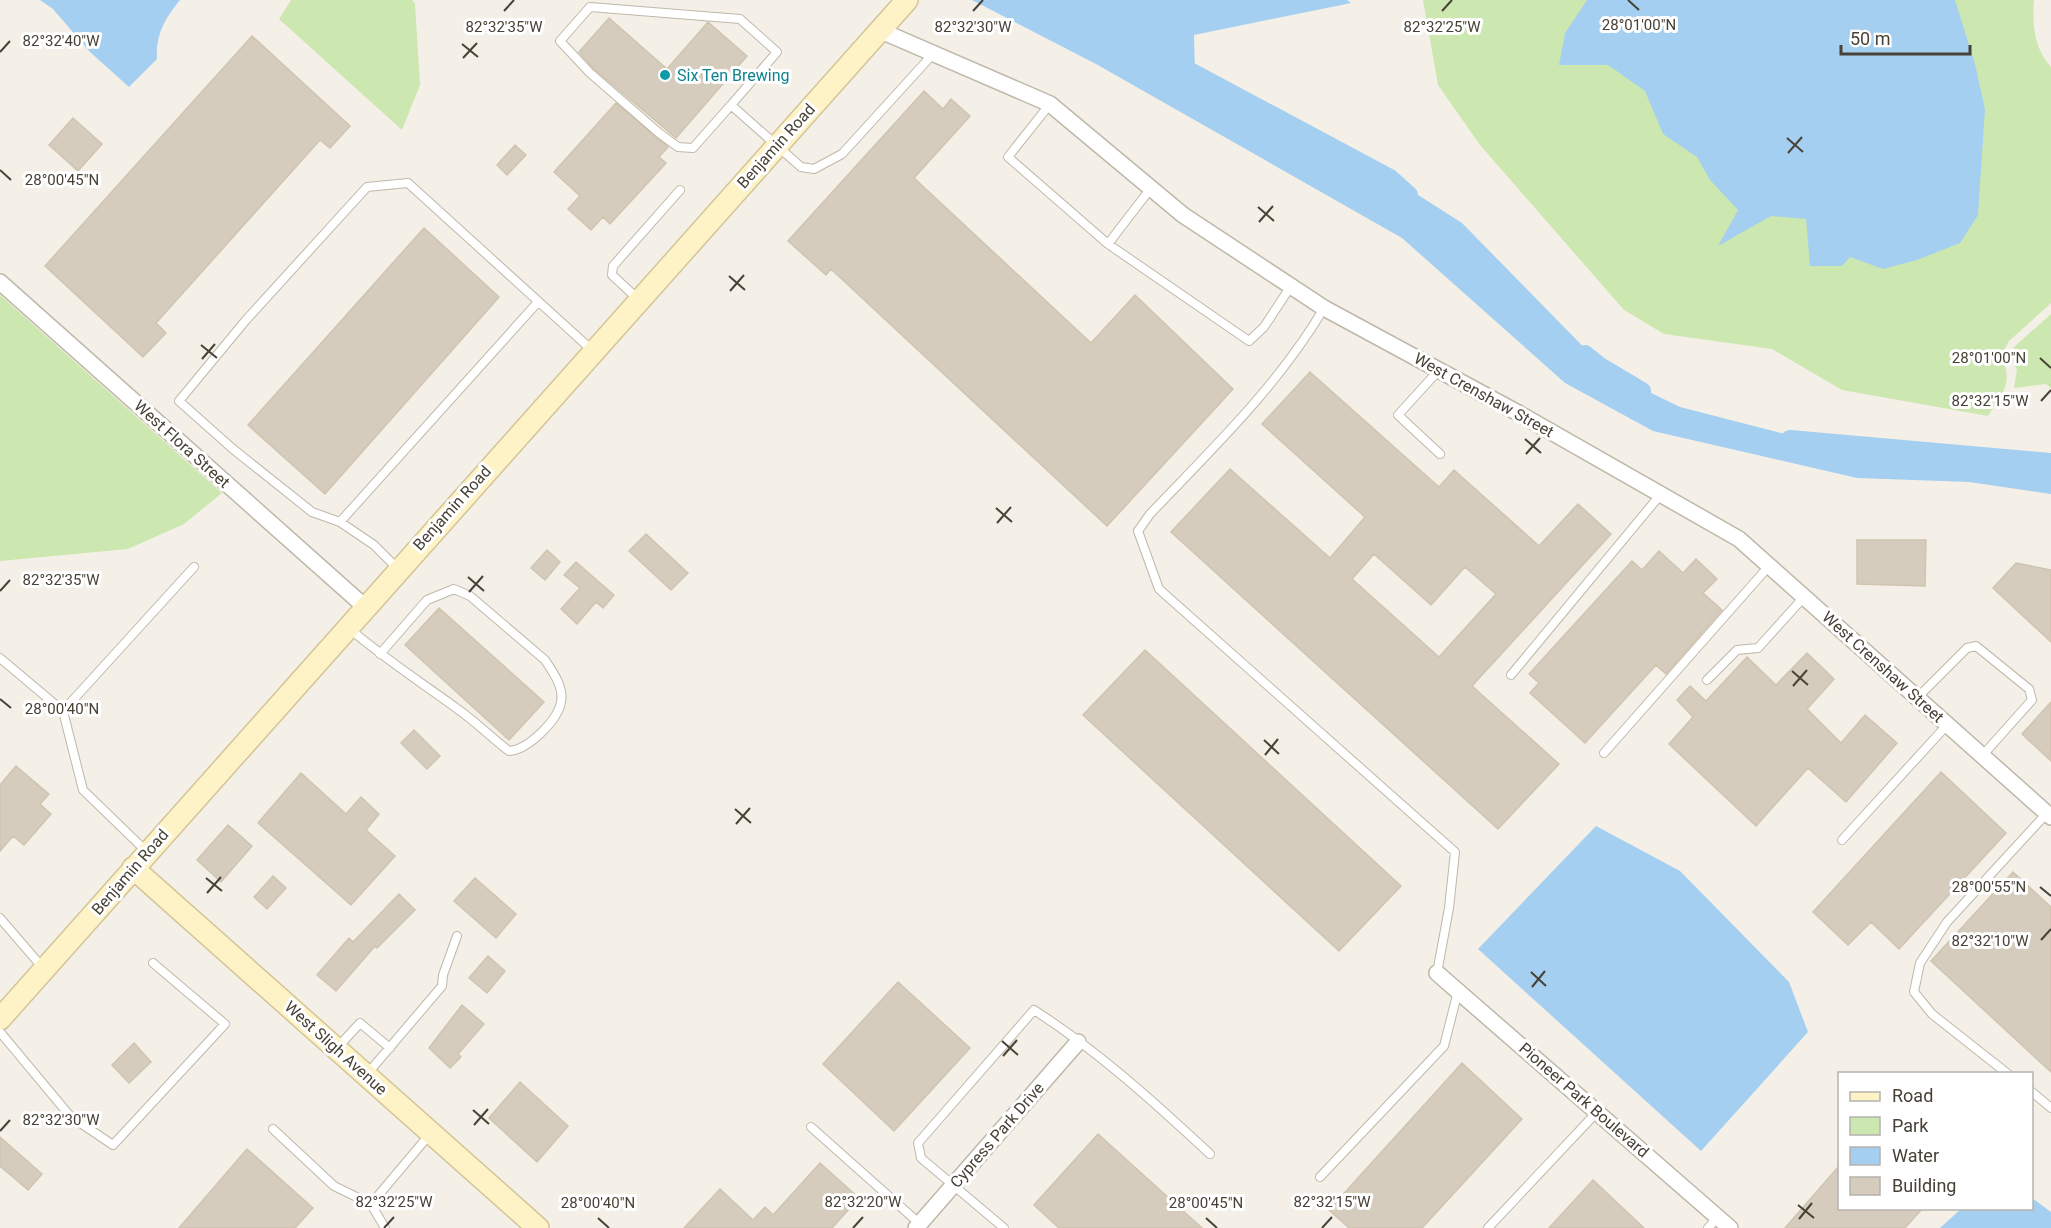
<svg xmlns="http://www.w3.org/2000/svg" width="2051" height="1228" font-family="Roboto,sans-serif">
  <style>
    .green { fill: #cde7b1 }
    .water { fill: #a4cff0 }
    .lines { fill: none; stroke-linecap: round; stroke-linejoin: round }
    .canal { stroke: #a4cff0; stroke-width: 18 }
    .building { fill: #d5ccbd; stroke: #d0c4b0; stroke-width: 1.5; fill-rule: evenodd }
    .lane-casing { stroke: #bfb8aa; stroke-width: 10 }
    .street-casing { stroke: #bfb8aa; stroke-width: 18 }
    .secondary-casing { stroke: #d3c598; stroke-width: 24 }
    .lane { stroke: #fff; stroke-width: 8 }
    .street { stroke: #fff; stroke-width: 15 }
    .secondary { stroke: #fef2c7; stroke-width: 21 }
    .ticks { fill: none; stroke: #474136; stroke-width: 2 }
    .culture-dot { fill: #0f9aa8; stroke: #fff; stroke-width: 2 }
    .labels { text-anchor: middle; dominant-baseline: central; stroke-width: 6; stroke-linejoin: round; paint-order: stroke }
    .culture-label { font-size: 16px; fill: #0d838f; stroke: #fff; text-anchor: start }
    .street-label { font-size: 16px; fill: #474136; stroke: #fff }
    .ticks-label { font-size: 15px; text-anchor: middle; fill: #474136; stroke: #fff; stroke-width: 6; stroke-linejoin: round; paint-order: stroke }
  </style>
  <rect width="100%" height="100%" fill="#f4f0e7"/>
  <path class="green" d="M 291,0 L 412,0 L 415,3 L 420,85 L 402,130 L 279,19 Z
    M 1423,0 L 2034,0 C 2032,25 2034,48 2051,67 L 2051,303 L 2009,341 L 2001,356 C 2014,383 2003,392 1988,416 L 1842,390 L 1772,349 L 1664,334 L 1624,310 L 1480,145 L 1438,85 Z
    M 0,295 L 222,493 L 184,524 L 128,549 L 0,561 Z
    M 2051,314 L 2051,388 L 2046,384 L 2014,388 L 2017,370 L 2010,355 L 2015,346 Z"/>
  <path class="water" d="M 40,0 L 180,0 C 165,18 155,36 157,59 L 129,87 L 90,52 L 53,9 Z
    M 972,0 L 1347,0 L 1351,3 L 1194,35 L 1195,75 L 1401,184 L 1462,223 L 1608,372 L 1680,407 L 1836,447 L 2051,467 L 2051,494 L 1969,482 L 1857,478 L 1653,431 L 1565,383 L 1402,238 L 1096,64 Z
    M 1587,0 L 1955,0 L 1975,64 L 1985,109 L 1978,215 L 1960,243 L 1917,260 L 1883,269 L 1850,257 L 1842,266 L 1810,266 L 1806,219 L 1771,216 L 1718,246 L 1738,210 L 1710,180 L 1697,157 L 1663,134 L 1645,91 L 1608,65 L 1559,65 L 1565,33 Z
    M 1596,826 L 1680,871 L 1789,982 L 1808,1032 L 1701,1151 L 1478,949 Z
    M 2032,1198 L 2051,1212 L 2051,1228 L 1940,1228 L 1961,1209 L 2032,1208 Z"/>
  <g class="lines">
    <path class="canal" d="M 1175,63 L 1390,178 L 1409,195
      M 1585,354 L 1600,366 L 1642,391
      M 1790,439 L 2051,462"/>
  </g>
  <path class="building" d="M 609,18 L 667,69 L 708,22 L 747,56 L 676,138 L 594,69 L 579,52 Z
    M 252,36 L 350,126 L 330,148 L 320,140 L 156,323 L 166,333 L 143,357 L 45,266 Z
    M 924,91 L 943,109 L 951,99 L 970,116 L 914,178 L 1091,343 L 1135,295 L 1233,389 L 1107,526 L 831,269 L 826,275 L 788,241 Z
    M 616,103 L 668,147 L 659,157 L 666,163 L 610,224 L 603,217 L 591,230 L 568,209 L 580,196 L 554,172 Z
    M 73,118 L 102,144 L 78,171 L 49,145 Z
    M 515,145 L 526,155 L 507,175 L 497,165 Z
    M 424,228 L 499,297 L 325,494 L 248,425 Z
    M 1310,372 L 1439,487 L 1454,470 L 1539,546 L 1578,504 L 1611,534 L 1472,686 L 1559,764 L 1498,829 L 1171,532 L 1230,469 L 1330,558 L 1365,517 L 1262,424 ZM 1374,554 L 1431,605 L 1465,567 L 1496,594 L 1439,657 L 1352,579 Z
    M 646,534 L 688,573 L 671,590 L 629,551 Z
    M 1857,540 L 1926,540 L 1925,586 L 1857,584 Z
    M 547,550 L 560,562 L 545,580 L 531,568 Z
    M 1659,551 L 1683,573 L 1696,559 L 1717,579 L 1703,593 L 1722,610 L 1666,674 L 1656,665 L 1585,743 L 1530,693 L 1539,683 L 1529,674 L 1632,561 L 1642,570 Z
    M 576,562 L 614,595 L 603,608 L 596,602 L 577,624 L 561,609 L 580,588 L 564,575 Z
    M 2016,563 L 2051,570 L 2051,642 L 1993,588 Z
    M 439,608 L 544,702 L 509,740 L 405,645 Z
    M 1145,650 L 1401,886 L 1339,951 L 1083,715 Z
    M 1807,653 L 1834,679 L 1807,709 L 1841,743 L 1865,715 L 1897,743 L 1846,802 L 1808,768 L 1756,826 L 1669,744 L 1693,717 L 1677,700 L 1690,686 L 1706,701 L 1747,657 L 1776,685 Z
    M 2051,702 L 2051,761 L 2022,734 Z
    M 414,730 L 440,756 L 427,769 L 401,743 Z
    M 16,766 L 49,794 L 40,804 L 51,814 L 24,845 L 13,836 L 0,851 L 0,785 Z
    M 1941,772 L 2006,833 L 1899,949 L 1871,922 L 1848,945 L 1813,912 Z
    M 301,773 L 346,814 L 361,797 L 379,814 L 366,830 L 395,856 L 351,905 L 258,823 Z
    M 228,825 L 252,846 L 221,882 L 197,860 Z
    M 2013,872 L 2051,907 L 2051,1072 L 1931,961 Z
    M 273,876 L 286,888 L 267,909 L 254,897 Z
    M 475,878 L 516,914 L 496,938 L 454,901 Z
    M 399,894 L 415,910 L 377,948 L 375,946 L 336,991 L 317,975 L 349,938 L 353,942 Z
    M 488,956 L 505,971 L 487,993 L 469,978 Z
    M 898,982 L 970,1048 L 894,1131 L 823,1064 Z
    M 462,1005 L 484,1024 L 458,1054 L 461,1057 L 450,1068 L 429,1048 Z
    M 134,1043 L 151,1062 L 129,1083 L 112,1065 Z
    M 1462,1063 L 1522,1119 L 1422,1228 L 1349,1228 L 1329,1210 Z
    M 520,1082 L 568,1126 L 537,1162 L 489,1118 Z
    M 1098,1134 L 1202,1228 L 1059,1228 L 1034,1205 Z
    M 0,1137 L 42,1174 L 28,1190 L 0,1166 Z
    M 247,1149 L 313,1208 L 295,1228 L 179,1228 Z
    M 820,1163 L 859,1198 L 832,1228 L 684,1228 L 720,1189 L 753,1220 L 765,1207 L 773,1215 Z
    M 1839,1166 L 1839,1209 L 1922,1209 L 1905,1228 L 1785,1228 Z
    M 1593,1180 L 1644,1228 L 1549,1228 Z"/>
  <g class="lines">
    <g class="lane-casing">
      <path id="lane" d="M 1050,104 L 1008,157 L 1108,244
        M 731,105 L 693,148 L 678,147 L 659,133 L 590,73 L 560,41 L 590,7 L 740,19 L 777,52 L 731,105 L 801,167 L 814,169 L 842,154 L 933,54
        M 1151,188 L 1108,244 L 1249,341 L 1264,327 L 1291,286
        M 638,299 L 612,275 L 613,266 L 680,190
        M 1324,308 C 1278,386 1212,449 1150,514 L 1138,531 L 1159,589 L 1455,852 L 1449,908 L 1437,973
        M 1439,370 L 1398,415 L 1440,454
        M 340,522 L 538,302
        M 398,569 L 374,545 L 340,522 L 312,512 L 233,449 L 179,401 L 246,320 L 367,187 L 408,183 L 593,351
        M 350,629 C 385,659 422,683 459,710 C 477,723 492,738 509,751 C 528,750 558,720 561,702 C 564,687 553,672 545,660 L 470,596 L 454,589 L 427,600 L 380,654
        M 0,658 L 63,711 L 83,790 L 146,851
        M 1511,675 L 1661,494
        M 1707,680 L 1737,650 L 1758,648 L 1804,597
        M 1917,698 L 1967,648 L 1976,646 L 2029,689 L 2032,700 L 1982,756
        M 63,711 L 194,567
        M 1604,753 L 1769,566
        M 1842,840 L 1947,725
        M 0,918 L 43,968
        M 0,1032 L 70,1116 L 113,1145 L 225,1024 L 153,963
        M 337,1048 L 360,1023 L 390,1048
        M 368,1073 L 442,986 L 443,975 L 457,936
        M 2008,1074 L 1932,1014 L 1914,992 L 1920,963 L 1947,922 L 2047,813
        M 2032,1092 L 2051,1108
        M 811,1127 L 920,1224
        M 273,1129 L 334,1186 L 371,1204 L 385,1228
        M 1320,1177 L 1444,1046 L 1458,991
        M 371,1204 L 430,1134
        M 1004,1228 L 921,1158 L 918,1143 L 1034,1010 C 1098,1051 1154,1102 1210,1154
        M 1488,1228 L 1597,1112
        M 1708,1228 L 1718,1217"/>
    </g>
    <g class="street-casing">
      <path id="street" d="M 879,30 L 1050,104 L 1183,215 L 1324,308 L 1520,414 L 1739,539 L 2051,817
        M 0,282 L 364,606
        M 1437,973 L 1730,1228
        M 916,1228 L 1078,1042"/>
    </g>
    <g class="secondary-casing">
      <path id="secondary" d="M 133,868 L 538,1228
        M 0,1019 L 907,0"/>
    </g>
    <use href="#lane" class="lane"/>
    <use href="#street" class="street"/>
    <use href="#secondary" class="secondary"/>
  </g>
  <path class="ticks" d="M 1628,0 L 1639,10M 504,11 L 514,0M 973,11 L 983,0M 1442,11 L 1452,0M 462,44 L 478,57M 0,52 L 10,41M 463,58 L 477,43M 1787,138 L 1803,152M 1788,153 L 1802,137M 0,170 L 11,180M 1258,207 L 1274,221M 1259,222 L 1273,206M 729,276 L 745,290M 730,291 L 744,275M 201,345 L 217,358M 2040,358 L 2051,368M 202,359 L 215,344M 2041,401 L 2051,390M 1525,439 L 1541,453M 1526,454 L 1540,438M 996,508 L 1012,522M 997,523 L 1011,507M 468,577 L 484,591M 0,591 L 10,580M 469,592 L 483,576M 1792,671 L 1808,685M 1793,686 L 1807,670M 0,699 L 11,708M 1264,740 L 1279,754M 1265,755 L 1278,739M 735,809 L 751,823M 736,824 L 750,808M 206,878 L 222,891M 2040,887 L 2051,896M 207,893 L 221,877M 2041,940 L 2051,929M 1531,972 L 1546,986M 1532,987 L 1545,971M 1002,1041 L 1018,1055M 1003,1056 L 1017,1040M 473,1110 L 489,1124M 474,1125 L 488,1109M 0,1131 L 10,1120M 1798,1205 L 1814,1218M 598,1218 L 609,1228M 1206,1218 L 1217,1228M 1799,1219 L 1812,1203M 384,1228 L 394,1217M 853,1228 L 863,1217M 1322,1228 L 1332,1217"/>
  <circle class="culture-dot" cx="665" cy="75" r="6"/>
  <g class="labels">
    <g class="culture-label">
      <text x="677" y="75">Six Ten Brewing</text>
    </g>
    <g class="street-label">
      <text transform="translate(776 146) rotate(-48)">Benjamin Road</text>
      <text transform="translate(1484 395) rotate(29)">West Crenshaw Street</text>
      <text transform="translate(182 444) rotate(42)">West Flora Street</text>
      <text transform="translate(452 508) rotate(-48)">Benjamin Road</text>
      <text transform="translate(1883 667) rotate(42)">West Crenshaw Street</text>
      <text transform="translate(130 872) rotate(-49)">Benjamin Road</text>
      <text transform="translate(336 1048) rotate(42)">West Sligh Avenue</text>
      <text transform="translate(1584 1100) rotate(41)">Pioneer Park Boulevard</text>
      <text transform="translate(997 1135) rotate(-49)">Cypress Park Drive</text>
    </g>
  </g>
  <g class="ticks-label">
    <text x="1639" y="30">28°01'00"N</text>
    <text x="504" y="32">82°32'35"W</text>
    <text x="973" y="32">82°32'30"W</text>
    <text x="1442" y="32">82°32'25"W</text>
    <text x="61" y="46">82°32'40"W</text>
    <text x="62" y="185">28°00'45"N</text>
    <text x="1989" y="363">28°01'00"N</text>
    <text x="1990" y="406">82°32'15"W</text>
    <text x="61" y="585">82°32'35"W</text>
    <text x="62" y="714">28°00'40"N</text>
    <text x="1989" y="892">28°00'55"N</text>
    <text x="1990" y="946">82°32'10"W</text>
    <text x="61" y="1125">82°32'30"W</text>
    <text x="394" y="1207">82°32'25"W</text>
    <text x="863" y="1207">82°32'20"W</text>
    <text x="1332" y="1207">82°32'15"W</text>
    <text x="598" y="1208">28°00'40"N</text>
    <text x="1206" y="1208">28°00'45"N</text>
  </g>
  <rect x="1838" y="1072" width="195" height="138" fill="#ffffff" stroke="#b5b3af" stroke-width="1.5"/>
  <rect x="1850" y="1092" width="30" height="9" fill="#fef2c7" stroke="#b5b3af" stroke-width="1.5"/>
  <text x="1892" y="1102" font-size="18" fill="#474136">Road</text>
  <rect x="1850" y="1117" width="30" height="18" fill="#cde7b1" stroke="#b5b3af" stroke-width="1.5"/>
  <text x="1892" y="1132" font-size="18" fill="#474136">Park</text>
  <rect x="1850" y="1147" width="30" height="18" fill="#a4cff0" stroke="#b5b3af" stroke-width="1.5"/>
  <text x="1892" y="1162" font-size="18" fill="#474136">Water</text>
  <rect x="1850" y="1177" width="30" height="18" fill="#d5ccbd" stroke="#b5b3af" stroke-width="1.5"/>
  <text x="1892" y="1192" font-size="18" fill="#474136">Building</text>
  <path d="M1841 45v9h129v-9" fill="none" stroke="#474136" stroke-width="3"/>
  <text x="1850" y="45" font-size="18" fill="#474136" stroke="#ffffff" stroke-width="4.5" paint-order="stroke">50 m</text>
</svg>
